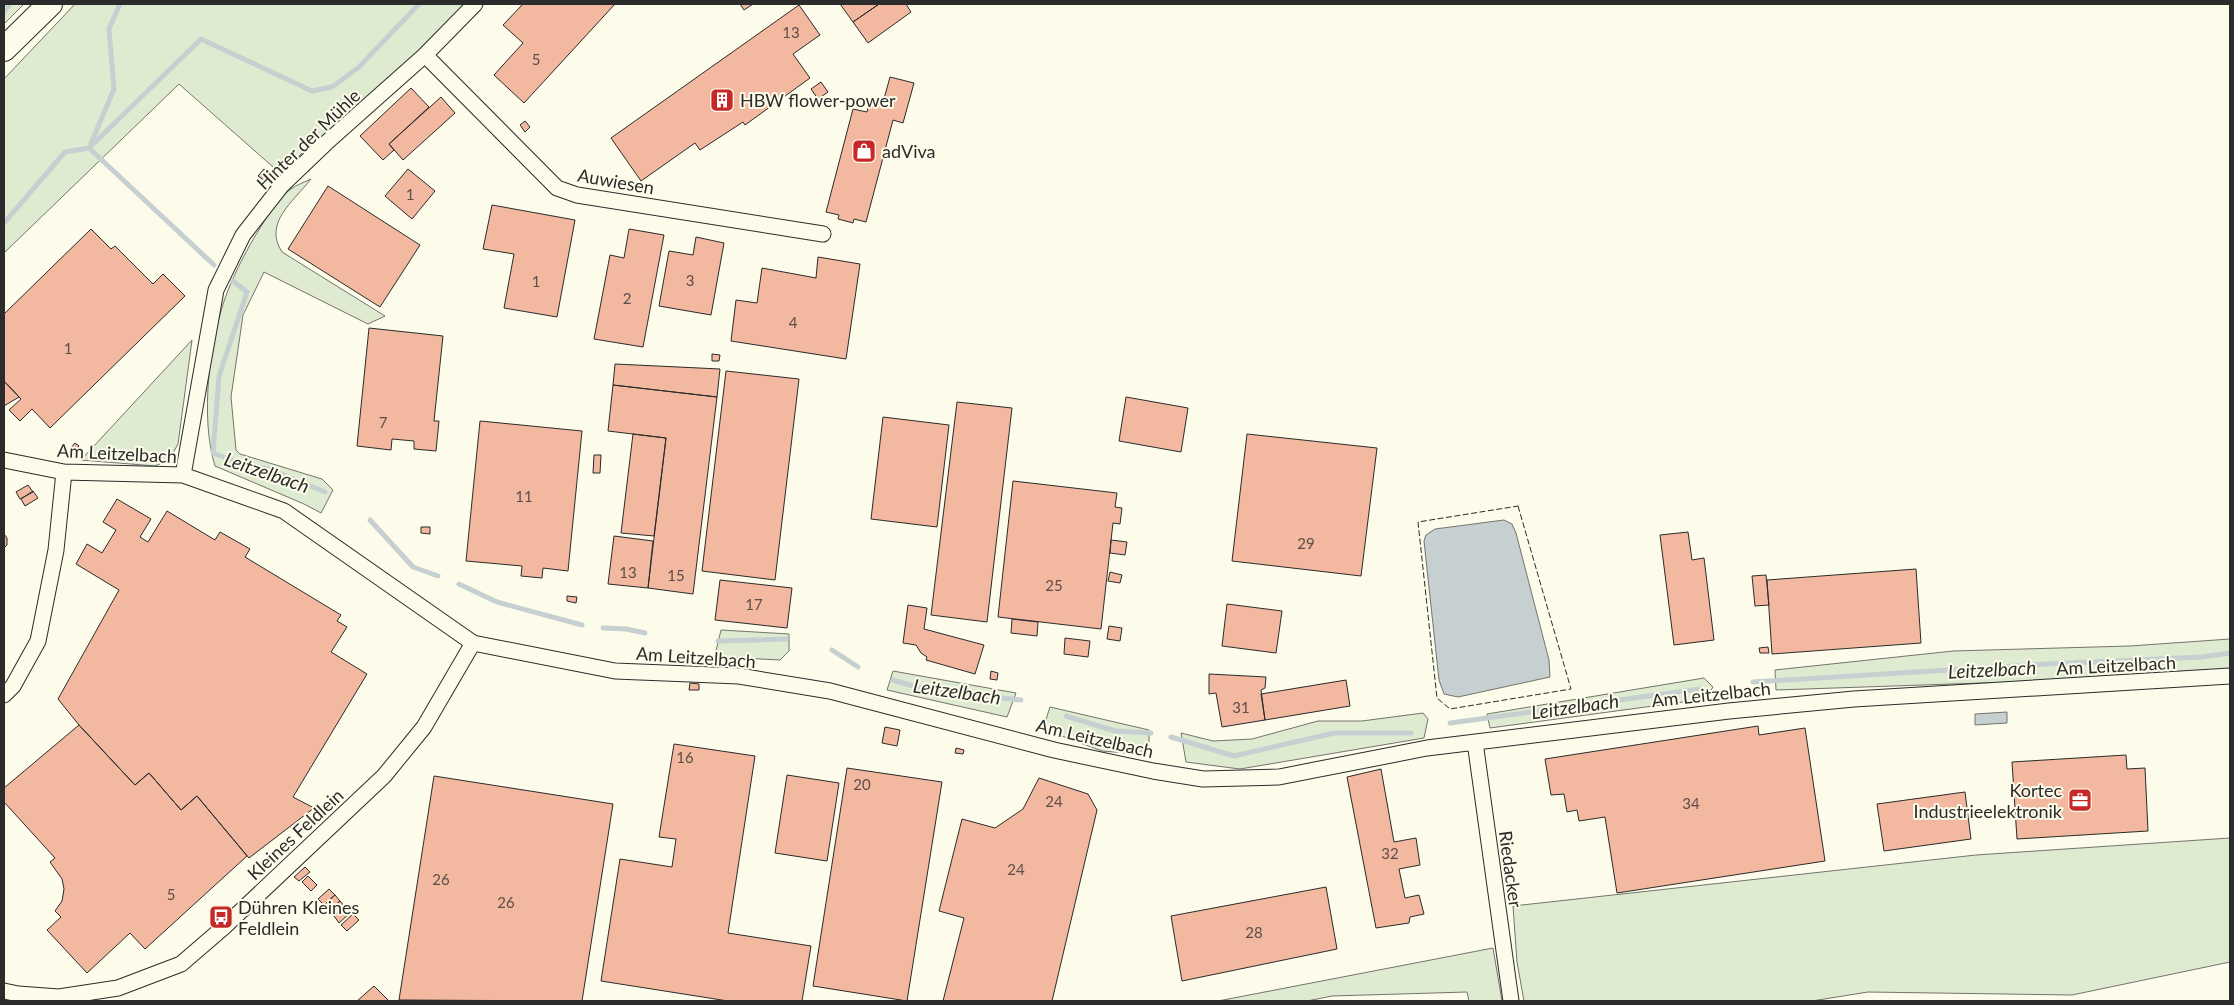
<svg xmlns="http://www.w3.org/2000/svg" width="2234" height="1005" font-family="Lato,sans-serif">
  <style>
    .green { fill: #deebd1; stroke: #74746e }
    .water { fill: #c7d0d0; stroke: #74746e }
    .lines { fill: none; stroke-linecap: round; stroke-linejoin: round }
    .stream { stroke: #c7d0d0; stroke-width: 5 }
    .building { fill: #f2b8a0; stroke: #2b2b2b }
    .street-casing { stroke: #2b2b2b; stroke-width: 17 }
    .primary-casing { stroke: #2b2b2b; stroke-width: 26 }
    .street { stroke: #fdfbea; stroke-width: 15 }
    .primary { stroke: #fdfbea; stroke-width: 24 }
    .fence { stroke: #2b2b2b; stroke-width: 1; stroke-dasharray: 6 2.5; stroke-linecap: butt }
    .labels { text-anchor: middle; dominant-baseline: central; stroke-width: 4; stroke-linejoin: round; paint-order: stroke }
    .number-label { font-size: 15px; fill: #5d4e48 }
    .poi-label { font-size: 18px; fill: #2b2b2b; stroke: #fdfbea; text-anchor: start }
    .street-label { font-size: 18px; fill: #2b2b2b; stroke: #fdfbea }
    .water-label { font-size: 19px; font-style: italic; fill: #2b2b2b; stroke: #fdfbea }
  </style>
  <rect width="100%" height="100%" fill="#fdfbea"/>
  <path class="green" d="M 4,4 L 24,4 L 4,24 Z
    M 75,4 L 468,4 L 422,52 L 304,151 L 281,174 L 179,84 L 4,253 L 4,79 Z
    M 311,179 C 293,202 263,223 282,252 L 385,316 L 368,324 L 264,272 L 243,315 L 231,397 L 236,450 L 240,454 L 322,479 L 333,490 L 321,513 L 304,504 L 215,466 C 200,418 209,340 227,293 C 236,270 247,249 260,228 C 268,215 278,198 291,189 C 296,185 305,182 311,179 Z
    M 192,340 L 178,444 L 169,460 L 155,466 L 81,460 Z
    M 721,630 L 789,634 L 789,651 L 780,660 L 723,657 L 716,651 Z
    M 2230,639 L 2230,670 L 2187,676 L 1776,690 L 1775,670 L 1953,651 L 2130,646 Z
    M 893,671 L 1016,693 L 1007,717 L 887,690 Z
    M 1704,678 L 1713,687 L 1705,699 L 1490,728 L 1487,714 Z
    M 1050,707 L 1149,730 L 1149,742 L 1139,754 L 1102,751 L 1043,729 Z
    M 1423,713 L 1428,719 L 1424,738 L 1240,769 L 1186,762 L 1181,733 L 1213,741 L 1252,739 L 1318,721 L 1362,721 Z
    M 2230,838 L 2230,962 L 2072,995 L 1868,992 L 1812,1001 L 1524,1001 L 1517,962 L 1513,906 L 1976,855 Z
    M 1493,948 L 1502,1001 L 1469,1001 L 1467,992 L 1332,996 L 1307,1001 L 1218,1001 Z"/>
  <path class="water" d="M 1504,520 L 1512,524 L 1516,533 L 1549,660 L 1550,677 L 1458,697 L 1444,694 L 1439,680 L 1424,541 L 1426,535 L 1435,529 Z
    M 2007,712 L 2007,723 L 1975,725 L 1975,714 Z"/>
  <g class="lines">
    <path class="stream" d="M 4,11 L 10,4
      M 4,223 L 65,152 L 89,148 L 114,89 L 109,29 L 120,4
      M 214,265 L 89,148 L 201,39 L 312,91 L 332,87 L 358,68 L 419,4
      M 233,281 L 247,292 L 219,376 L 213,453 L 237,462 L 269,469 L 325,492
      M 370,520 L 413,567 L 438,576
      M 459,584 L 497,602 L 582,625
      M 603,628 L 626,629 L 645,633
      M 718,641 L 786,639
      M 832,650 L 858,667
      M 893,680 L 927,690 L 1021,700
      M 1753,682 L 2046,664 L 2202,657 L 2230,653
      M 1066,716 L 1115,731 L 1151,733
      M 1450,723 L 1700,689
      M 1171,737 L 1234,756 L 1334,733 L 1411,733"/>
  </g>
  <path class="building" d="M 523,4 L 615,4 L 524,103 L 494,75 L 523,43 L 503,25 Z
    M 740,4 L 753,4 L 744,10 Z
    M 840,4 L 879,4 L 853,22 Z
    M 879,4 L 906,4 L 911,12 L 868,43 L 853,22 Z
    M 799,5 L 820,35 L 793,54 L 810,78 L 745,125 L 743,122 L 700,150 L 695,143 L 641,181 L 611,138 Z
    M 890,77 L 914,83 L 903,123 L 893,120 L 866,222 L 854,219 L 853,223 L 838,219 L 839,215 L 826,212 L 853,109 L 867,112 L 869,103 L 882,106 Z
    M 821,82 L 828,92 L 818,99 L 811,89 Z
    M 411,88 L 429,107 L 389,144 L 394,150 L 383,160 L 360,136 Z
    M 441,97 L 455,113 L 403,160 L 389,144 Z
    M 525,121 L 530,127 L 525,132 L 520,125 Z
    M 264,169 L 270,174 L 265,181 L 258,176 Z
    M 408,169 L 435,191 L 412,219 L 385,196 Z
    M 328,186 L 420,245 L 380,307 L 288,249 Z
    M 492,205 L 575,220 L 557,317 L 504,308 L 514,254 L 483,249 Z
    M 91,229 L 111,249 L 115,246 L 153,284 L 163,274 L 185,296 L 50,428 L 32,409 L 20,421 L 9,410 L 21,399 L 4,381 L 4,314 Z
    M 629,229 L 664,235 L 643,347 L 594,339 L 610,255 L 624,258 Z
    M 696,237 L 724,243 L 711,315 L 659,306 L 669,251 L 693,255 Z
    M 818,257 L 860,264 L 846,359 L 731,341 L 736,300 L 757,303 L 762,268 L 816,278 Z
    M 369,328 L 443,336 L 434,421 L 439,421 L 436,451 L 414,449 L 414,441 L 392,439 L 391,450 L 357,446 Z
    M 712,354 L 720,355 L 719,361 L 712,361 Z
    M 615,364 L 720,369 L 717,397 L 613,385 Z
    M 726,371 L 799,379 L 775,580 L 702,571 Z
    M 4,381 L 19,397 L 4,406 Z
    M 613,385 L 717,397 L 693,594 L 648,588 L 666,438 L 608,431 Z
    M 1126,397 L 1188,408 L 1181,452 L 1119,441 Z
    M 957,402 L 1012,408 L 987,622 L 931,615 Z
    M 883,417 L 949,425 L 937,527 L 871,519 Z
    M 480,421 L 582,431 L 568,571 L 543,568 L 542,578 L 521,576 L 522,566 L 466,561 Z
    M 633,434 L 666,438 L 654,536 L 621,533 Z
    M 1247,434 L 1377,448 L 1361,576 L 1232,561 Z
    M 75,443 L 79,446 L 74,452 L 70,449 Z
    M 594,455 L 601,455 L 600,473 L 593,473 Z
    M 1013,481 L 1117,493 L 1115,507 L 1122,508 L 1120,524 L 1113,523 L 1101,629 L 998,617 Z
    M 28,485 L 33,492 L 20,499 L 16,492 Z
    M 33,491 L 38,498 L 25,506 L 21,499 Z
    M 117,499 L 151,519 L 140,537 L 148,542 L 167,511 L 215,540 L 220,532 L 250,549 L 245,557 L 341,615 L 337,621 L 347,627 L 331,652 L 367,674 L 293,797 L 314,808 L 249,858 L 197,796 L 181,810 L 149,773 L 135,785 L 79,725 L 58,699 L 119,590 L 76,564 L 87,544 L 102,553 L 116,530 L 103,522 Z
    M 421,527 L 430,527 L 430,534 L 421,533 Z
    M 1688,532 L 1692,560 L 1704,558 L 1714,640 L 1674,645 L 1660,535 Z
    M 4,534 L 7,538 L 7,545 L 4,548 Z
    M 614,536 L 653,541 L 648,588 L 608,584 Z
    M 1111,540 L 1127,542 L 1125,555 L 1110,553 Z
    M 1916,569 L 1921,643 L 1772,654 L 1767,580 Z
    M 1110,572 L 1122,575 L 1120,583 L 1108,581 Z
    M 1766,575 L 1769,605 L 1755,606 L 1752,576 Z
    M 720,580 L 792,588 L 787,628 L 715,620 Z
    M 567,596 L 577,597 L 576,603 L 567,601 Z
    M 1227,604 L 1282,611 L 1276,653 L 1222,646 Z
    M 908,605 L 927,608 L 924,629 L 984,645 L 975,674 L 926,660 L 927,657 L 921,653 L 916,645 L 903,643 Z
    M 1012,619 L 1038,622 L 1037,636 L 1011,633 Z
    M 1109,626 L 1122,628 L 1120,641 L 1107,639 Z
    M 1065,638 L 1090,641 L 1088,657 L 1064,654 Z
    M 1768,647 L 1769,653 L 1760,653 L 1759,648 Z
    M 991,671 L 998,673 L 997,680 L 990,679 Z
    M 1209,674 L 1266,677 L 1265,688 L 1261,690 L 1265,720 L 1222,727 L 1216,693 L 1209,694 Z
    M 1346,680 L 1350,706 L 1265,720 L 1261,694 Z
    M 690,683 L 699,684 L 699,690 L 689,690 Z
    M 79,725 L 135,785 L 149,773 L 181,810 L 197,796 L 247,856 L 145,949 L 130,933 L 87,973 L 47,930 L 61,917 L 55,911 L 62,901 L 64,889 L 62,879 L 50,862 L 55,858 L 4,802 L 4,788 Z
    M 1758,726 L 1759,735 L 1805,728 L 1825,861 L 1617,893 L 1605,817 L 1579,821 L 1577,810 L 1567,812 L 1564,794 L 1551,795 L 1545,759 Z
    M 885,727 L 900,730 L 897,746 L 882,743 Z
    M 674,744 L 755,756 L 728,933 L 811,946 L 802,1001 L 728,1001 L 601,981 L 620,859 L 672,867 L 676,839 L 659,837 Z
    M 956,748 L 964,750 L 963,754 L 955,753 Z
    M 2126,755 L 2127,769 L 2145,768 L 2148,831 L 2017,839 L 2012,762 Z
    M 847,768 L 942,782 L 907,1001 L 813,986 Z
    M 1381,769 L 1394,842 L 1416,838 L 1420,865 L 1399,869 L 1405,898 L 1419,895 L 1424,914 L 1410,917 L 1409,923 L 1376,928 L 1347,777 Z
    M 787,775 L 839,783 L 827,861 L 775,853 Z
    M 434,776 L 613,804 L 582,1001 L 399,1000 Z
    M 1039,778 L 1088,794 L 1097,810 L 1052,1001 L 943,1001 L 964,918 L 939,911 L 962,819 L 995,828 L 1023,809 Z
    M 1965,792 L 1971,839 L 1884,851 L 1877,804 Z
    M 305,867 L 310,872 L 299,881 L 294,877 Z
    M 308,876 L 317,885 L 311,891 L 302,882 Z
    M 1326,887 L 1337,949 L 1182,981 L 1171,916 Z
    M 329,889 L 335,895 L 324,905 L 318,899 Z
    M 335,895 L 340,901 L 329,911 L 324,905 Z
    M 340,901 L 345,907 L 334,916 L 329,911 Z
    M 345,907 L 350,913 L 339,923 L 334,916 Z
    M 353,914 L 359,920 L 347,931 L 341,925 Z
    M 374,986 L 389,1001 L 357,1001 Z"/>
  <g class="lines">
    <g class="street-casing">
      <path id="street" d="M 425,55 L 557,188 L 577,195 L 823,234
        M 4,460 L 64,472 L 183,475 L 284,511 L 473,643 L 615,671 L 739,676 L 830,691 L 1054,750 L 1153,771 L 1203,779 L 1279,777 L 1427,748 L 1729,711 L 1854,699 L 2230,676
        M 183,475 L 216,290 L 243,235 L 282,185 L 326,143 L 425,55 L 475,4
        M 4,695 L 13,686 L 38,641 L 56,550 L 64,472
        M 1475,742 L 1511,1001
        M 4,991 L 18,994 L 59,997 L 118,988 L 181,964 L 224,927 L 384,776 L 424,727 L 473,643"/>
    </g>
    <g class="primary-casing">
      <path id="primary" d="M 4,49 L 50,4"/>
    </g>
    <use href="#street" class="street"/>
    <use href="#primary" class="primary"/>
    <path class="fence" d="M 1518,506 L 1571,689 L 1450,709 L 1437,698 L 1418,522 Z"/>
  </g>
  <defs>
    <g id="building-square" transform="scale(1.25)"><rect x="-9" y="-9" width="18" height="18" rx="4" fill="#c62828" stroke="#fdfbea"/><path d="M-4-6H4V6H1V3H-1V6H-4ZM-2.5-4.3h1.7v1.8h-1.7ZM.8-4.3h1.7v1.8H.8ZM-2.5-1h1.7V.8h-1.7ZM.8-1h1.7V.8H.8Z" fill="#fff"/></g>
    <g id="shop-square" transform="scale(1.25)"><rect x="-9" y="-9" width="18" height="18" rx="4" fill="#c62828" stroke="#fdfbea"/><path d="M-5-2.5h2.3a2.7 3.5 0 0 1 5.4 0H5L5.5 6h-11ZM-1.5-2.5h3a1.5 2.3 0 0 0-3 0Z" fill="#fff"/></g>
    <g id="office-square" transform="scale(1.25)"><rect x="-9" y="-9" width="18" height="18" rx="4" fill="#c62828" stroke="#fdfbea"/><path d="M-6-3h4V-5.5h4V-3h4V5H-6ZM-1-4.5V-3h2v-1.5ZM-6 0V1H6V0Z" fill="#fff"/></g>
    <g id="bus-square" transform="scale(1.25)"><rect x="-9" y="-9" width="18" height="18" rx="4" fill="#c62828" stroke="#fdfbea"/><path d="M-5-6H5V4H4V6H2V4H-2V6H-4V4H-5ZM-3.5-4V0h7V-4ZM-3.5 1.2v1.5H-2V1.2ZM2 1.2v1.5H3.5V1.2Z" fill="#fff"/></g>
  </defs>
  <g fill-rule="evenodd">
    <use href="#building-square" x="722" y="100"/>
    <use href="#shop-square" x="864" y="151"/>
    <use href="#office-square" x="2080" y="800"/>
    <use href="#bus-square" x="221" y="917"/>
  </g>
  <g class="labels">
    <g class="number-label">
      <text x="791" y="32">13</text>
      <text x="536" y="59">5</text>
      <text x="410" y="194">1</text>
      <text x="690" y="280">3</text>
      <text x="536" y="281">1</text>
      <text x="627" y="298">2</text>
      <text x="793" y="322">4</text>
      <text x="68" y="348">1</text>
      <text x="383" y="422">7</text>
      <text x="524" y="496">11</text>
      <text x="1306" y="543">29</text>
      <text x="628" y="572">13</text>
      <text x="676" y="575">15</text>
      <text x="1054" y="585">25</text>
      <text x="754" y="604">17</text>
      <text x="1241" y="707">31</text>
      <text x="685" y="757">16</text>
      <text x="862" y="784">20</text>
      <text x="1054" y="801">24</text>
      <text x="1691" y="803">34</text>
      <text x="1390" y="853">32</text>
      <text x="1016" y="869">24</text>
      <text x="441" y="879">26</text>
      <text x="171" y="894">5</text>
      <text x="506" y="902">26</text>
      <text x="1254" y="932">28</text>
    </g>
    <g class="poi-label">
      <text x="740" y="100">HBW flower-power</text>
      <text x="882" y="151">adViva</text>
      <text x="2062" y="790" text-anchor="end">Kortec<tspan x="2062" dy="21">Industrieelektronik</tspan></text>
      <text x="238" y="907">Dühren Kleines<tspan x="238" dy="21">Feldlein</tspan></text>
    </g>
    <g class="street-label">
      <text transform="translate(308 139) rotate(-44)">Hinter der Mühle</text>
      <text transform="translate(616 181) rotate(10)">Auwiesen</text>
      <text transform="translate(117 453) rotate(3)">Am Leitzelbach</text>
      <text transform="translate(696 657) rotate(4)">Am Leitzelbach</text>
      <text transform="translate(2116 665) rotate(-3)">Am Leitzelbach</text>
      <text transform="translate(1711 694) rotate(-6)">Am Leitzelbach</text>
      <text transform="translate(1095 738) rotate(13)">Am Leitzelbach</text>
      <text transform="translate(295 834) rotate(-43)">Kleines Feldlein</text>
      <text transform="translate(1511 869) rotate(82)">Riedacker</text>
    </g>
    <g class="water-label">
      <text transform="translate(267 472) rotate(19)">Leitzelbach</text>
      <text transform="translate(1992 669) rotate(-3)">Leitzelbach</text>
      <text transform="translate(957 691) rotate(8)">Leitzelbach</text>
      <text transform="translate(1575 706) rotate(-8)">Leitzelbach</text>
    </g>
  </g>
  <rect width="2234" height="1005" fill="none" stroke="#2b2b2b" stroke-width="10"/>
</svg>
